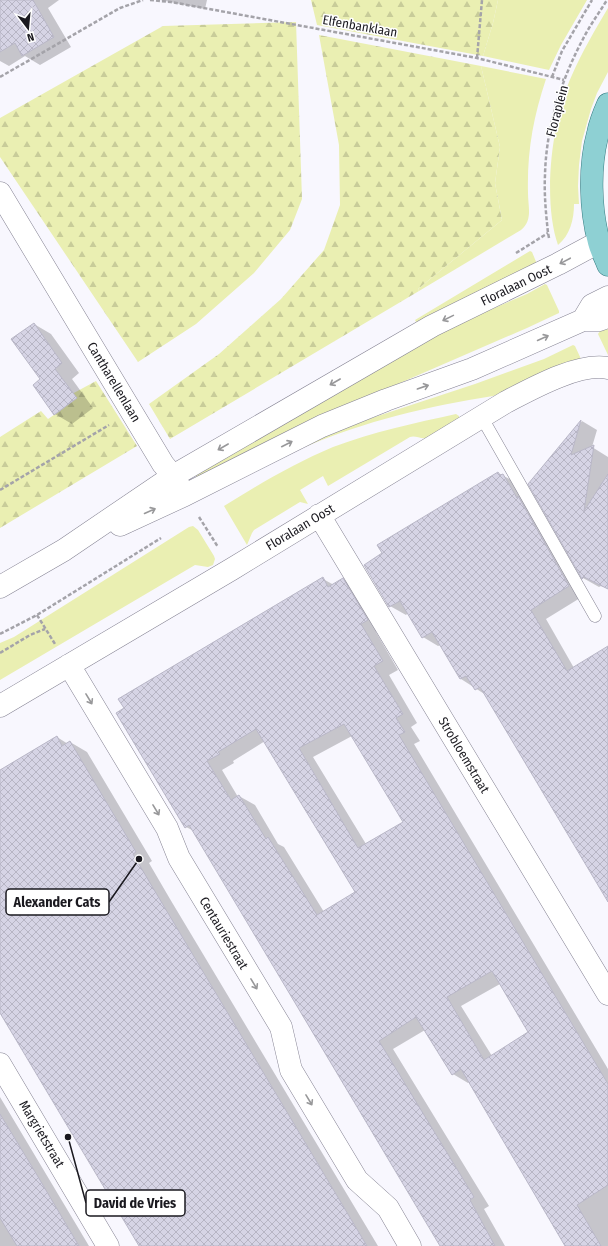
<svg xmlns="http://www.w3.org/2000/svg" width="608" height="1246" font-family="'Fira Sans Condensed',sans-serif">
  <style>
    .grass { fill: #eaefb2 }
    .forest { fill: url(#forest-firs) }
    .shadow { fill: #0003; fill-rule: evenodd }
    .building { fill: url(#building-cross-hatch); stroke: #b9b7c7; fill-rule: evenodd }
    .lines { fill: none; stroke-linecap: round; stroke-linejoin: round }
    .service-casing { stroke: #858393; stroke-width: 13 }
    .minor-casing { stroke: #858393; stroke-width: 23 }
    .secondary-casing { stroke: #858393; stroke-width: 23 }
    .primary-casing { stroke: #347b80; stroke-width: 23 }
    .path { stroke: #a4a3a9; stroke-width: 2.5; stroke-dasharray: 4 2; stroke-linecap: butt }
    .service { stroke: #fff; stroke-width: 12 }
    .minor { stroke: #fff; stroke-width: 22 }
    .secondary { stroke: #fff; stroke-width: 22 }
    .primary { stroke: #8ed0d3; stroke-width: 22 }
    .oneway { stroke: #98989a }
    .labels { text-anchor: middle; dominant-baseline: central; stroke-width: 3; stroke-linejoin: round; paint-order: stroke }
    .street-label { font-size: 13px; fill: #1a191f; stroke: #fff }
    .leader { fill: none; stroke: #1a191f; stroke-width: 1.5 }
    .callout-dot { fill: #1a191f; stroke: #fff; stroke-width: 1.5 }
    .callout { fill: #fff; stroke: #1a191f; stroke-width: 1.5 }
    .callout-label { font-size: 14px; text-anchor: middle; font-weight: bold; fill: #1a191f }
  </style>
  <defs>
    <pattern id="forest-firs" width="22" height="20" patternUnits="userSpaceOnUse"><rect width="22" height="20" fill="#eaefb2"/><path d="M5 1l3.5 6h-7zM16 11l3.5 6h-7z" fill="#c8cc99"/></pattern>
    <pattern id="building-cross-hatch" width="8" height="8" patternUnits="userSpaceOnUse"><rect width="8" height="8" fill="#d6d4e5"/><path d="M0 0l8 8M0 8l8-8" fill="none" stroke="#b7b5c4"/></pattern>
  </defs>
  <rect width="100%" height="100%" fill="#f8f7fe"/>
  <path class="grass" d="M 498,0 L 587,0 L 561,45 L 549,70 L 483,56 L 493,23 Z
    M 608,8 L 608,72 L 597,93 L 591,109 L 582,141 L 579,165 L 578,186 L 579,204 L 574,204 C 574,220 570,235 558,245 C 542,199 552,119 572,75 C 582,52 595,30 608,8 Z
    M 481,66 L 546,79 C 533,118 527,152 528,193 C 528,207 533,220 521,230 L 419,291 L 418,289 L 502,220 L 495,183 L 500,147 Z
    M 530,251 L 532,252 L 537,264 L 417,324 L 415,320 Z
    M 545,284 L 547,285 L 559,311 L 559,313 L 527,328 L 278,436 L 198,478 L 193,474 L 433,334 L 527,294 Z
    M 608,329 L 608,355 L 598,334 L 600,331 Z
    M 573,345 L 575,346 L 581,359 L 502,393 L 493,396 C 429,406 365,421 305,447 L 323,434 L 475,384 L 544,359 Z
    M 456,414 L 459,416 L 459,418 L 426,438 C 420,439 415,435 410,437 L 328,486 L 323,476 L 300,490 L 308,504 L 300,502 L 254,530 L 252,533 L 247,545 L 224,506 C 259,484 295,463 333,447 C 373,432 415,423 456,414 Z
    M 193,526 L 198,530 L 214,556 L 215,559 L 213,565 L 208,567 L 195,565 L 0,680 L 0,643 L 14,637 L 189,527 Z"/>
  <path class="forest" d="M 311,0 L 498,0 L 493,23 L 483,56 L 317,25 Z
    M 296,22 L 302,199 L 290,230 L 254,273 L 196,324 L 138,362 L 0,157 L 0,118 L 163,26 Z
    M 319,35 L 481,66 L 500,147 L 495,183 L 502,220 L 418,289 L 419,291 L 170,439 L 149,404 L 219,354 L 281,299 L 324,250 L 340,205 L 339,145 Z
    M 96,381 L 137,446 L 0,528 L 0,437 L 41,411 L 48,419 L 64,408 L 59,401 Z"/>
  <path class="shadow" d="M 0,0 L 59,0 L 48,8 L 71,47 L 40,65 L 25,56 L 9,66 L 0,61 Z
    M 160,0 L 207,0 L 205,9 Z
    M 34,324 L 51,334 L 79,373 L 72,379 L 93,408 L 72,424 L 55,414 L 42,379 Z
    M 582,421 L 597,430 L 592,447 L 608,457 L 608,589 L 601,586 L 599,587 L 583,578 L 530,484 Z
    M 498,473 L 519,484 L 585,595 L 546,619 L 574,668 L 608,647 L 608,899 L 486,695 L 461,679 L 441,645 L 438,646 L 423,637 L 408,613 L 406,615 L 390,606 Z
    M 323,579 L 334,585 L 343,579 L 358,588 L 382,629 L 376,632 L 398,670 L 389,675 L 417,723 L 411,727 L 420,741 L 414,744 L 608,1069 L 608,1246 L 566,1246 L 469,1082 L 468,1083 L 453,1074 L 425,1030 L 393,1049 L 489,1206 L 484,1209 L 505,1246 L 442,1246 L 194,831 L 186,827 L 117,713 ZM 352,736 L 404,822 L 366,844 L 313,757 ZM 265,741 L 357,892 L 324,912 L 284,847 L 278,844 L 255,805 L 239,796 L 238,797 L 222,770 L 234,763 L 233,761 ZM 500,984 L 530,1033 L 492,1056 L 461,1006 Z
    M 57,737 L 68,744 L 70,742 L 87,752 L 152,861 L 149,863 L 170,899 L 378,1246 L 140,1246 L 0,1012 L 0,771 Z
    M 0,1097 L 89,1246 L 0,1246 Z"/>
  <path class="building" d="M 0,0 L 33,0 L 54,37 L 22,56 L 15,43 L 0,52 Z
    M 34,323 L 62,363 L 55,369 L 77,398 L 54,415 L 33,385 L 40,379 L 11,339 Z
    M 581,420 L 571,455 L 594,445 L 584,511 L 608,474 L 608,589 L 584,577 L 582,579 L 528,484 Z
    M 498,472 L 500,475 L 503,474 L 517,498 L 518,496 L 569,586 L 531,610 L 567,671 L 608,646 L 608,902 L 480,687 L 475,690 L 466,676 L 460,679 L 432,632 L 422,638 L 400,601 L 389,607 L 364,565 L 382,553 L 377,545 Z
    M 323,577 L 328,587 L 343,578 L 368,620 L 361,624 L 383,661 L 374,666 L 403,714 L 396,718 L 405,732 L 399,735 L 608,1084 L 608,1185 L 577,1205 L 601,1246 L 565,1246 L 461,1069 L 452,1075 L 416,1017 L 379,1041 L 474,1197 L 470,1200 L 495,1246 L 440,1246 L 189,825 L 185,828 L 116,713 L 124,708 L 118,699 ZM 344,724 L 403,822 L 358,848 L 299,748 ZM 256,729 L 355,892 L 317,915 L 268,837 L 266,839 L 239,795 L 231,800 L 207,761 L 220,754 L 218,752 ZM 492,971 L 528,1032 L 484,1060 L 447,997 Z
    M 57,736 L 62,746 L 70,741 L 136,852 L 133,854 L 153,888 L 367,1246 L 139,1246 L 0,1013 L 0,770 Z
    M 0,1114 L 34,1170 L 79,1246 L 17,1246 L 0,1218 Z"/>
  <g class="lines">
    <g class="service-casing">
      <path id="service" d="M 481,416 L 595,616"/>
    </g>
    <g class="minor-casing">
      <path id="minor" d="M 0,193 L 163,464 L 173,476 L 183,492
        M 319,515 L 608,994
        M 69,665 L 167,828 L 179,858 L 281,1027 L 291,1070 L 357,1180 L 388,1208 L 410,1246
        M 0,706 L 232,569 L 506,402 C 531,389 579,362 608,368
        M 0,1064 L 108,1246"/>
    </g>
    <g class="secondary-casing">
      <path id="secondary" d="M 583,320 L 592,305 L 608,297
        M 120,525 L 185,495 L 322,426 L 386,400 L 472,369 L 583,320 L 599,320 L 608,317
        M 0,587 L 64,550 L 173,476 L 432,326 L 558,264 L 599,242"/>
    </g>
    <g class="primary-casing">
      <path id="primary" d="M 608,104 C 604,113 600,123 598,133 C 589,166 590,209 599,242 C 601,250 605,257 608,265"/>
    </g>
    <path class="path" d="M 150,0 L 171,2 L 477,58 L 564,80
      M 477,58 L 482,0
      M 0,77 L 120,8 L 143,0
      M 552,77 L 562,51 L 592,0
      M 549,238 L 548,233 C 546,214 544,194 545,175 C 546,128 561,80 583,39 C 590,25 599,13 607,0
      M 516,253 L 548,233
      M 0,490 L 109,425
      M 199,517 L 218,547
      M 37,615 L 55,644
      M 0,634 L 37,615 L 161,538
      M 0,653 L 30,635 L 45,629"/>
    <use href="#service" class="service"/>
    <use href="#minor" class="minor"/>
    <use href="#secondary" class="secondary"/>
    <use href="#primary" class="primary"/>
  </g>
  <defs><path id="oneway-shaft" d="M-6 0H5M1.5-3L5.5 0L1.5 3" fill="none" stroke-width="1.6" stroke-linecap="round" stroke-linejoin="round"/></defs>
  <g class="oneway">
    <use href="#oneway-shaft" transform="translate(565 261) rotate(152)"/>
    <use href="#oneway-shaft" transform="translate(448 318) rotate(154)"/>
    <use href="#oneway-shaft" transform="translate(543 338) rotate(-24)"/>
    <use href="#oneway-shaft" transform="translate(335 382) rotate(150)"/>
    <use href="#oneway-shaft" transform="translate(423 387) rotate(-19)"/>
    <use href="#oneway-shaft" transform="translate(287 444) rotate(-27)"/>
    <use href="#oneway-shaft" transform="translate(223 447) rotate(150)"/>
    <use href="#oneway-shaft" transform="translate(150 511) rotate(-24)"/>
    <use href="#oneway-shaft" transform="translate(89 699) rotate(59)"/>
    <use href="#oneway-shaft" transform="translate(156 810) rotate(59)"/>
    <use href="#oneway-shaft" transform="translate(254 984) rotate(59)"/>
    <use href="#oneway-shaft" transform="translate(309 1100) rotate(59)"/>
  </g>
  <g class="labels">
    <g class="street-label">
      <text transform="translate(360 26) rotate(10)">Elfenbanklaan</text>
      <text transform="translate(557 111) rotate(-75)">Floraplein</text>
      <text transform="translate(516 285) rotate(-26)">Floralaan Oost</text>
      <text transform="translate(114 382) rotate(59)">Cantharellenlaan</text>
      <text transform="translate(300 527) rotate(-31)">Floralaan Oost</text>
      <text transform="translate(464 755) rotate(59)">Strobloemstraat</text>
      <text transform="translate(224 933) rotate(59)">Centauriestraat</text>
      <text transform="translate(42 1134) rotate(59)">Margrietstraat</text>
    </g>
  </g>
  <path class="leader" d="M139 859L109 902M68 1137L86 1203"/>
  <g class="callout-dot">
    <circle cx="139" cy="859" r="4"/>
    <circle cx="68" cy="1137" r="4"/>
  </g>
  <g class="callout">
    <rect x="6" y="889" width="103" height="26" rx="4"/>
    <rect x="86" y="1190" width="99" height="26" rx="4"/>
  </g>
  <g class="callout-label">
    <text x="57" y="907">Alexander Cats</text>
    <text x="135" y="1208">David de Vries</text>
  </g>
  <g transform="translate(28 28) rotate(164)" stroke="#ffffff" stroke-width="3" paint-order="stroke">
  <path d="M0-3L7 15L0 10L-7 15Z" fill="#1a191f"/>
  <text y="-6" font-size="11" font-weight="bold" text-anchor="middle" fill="#1a191f">N</text>
  </g>
</svg>
